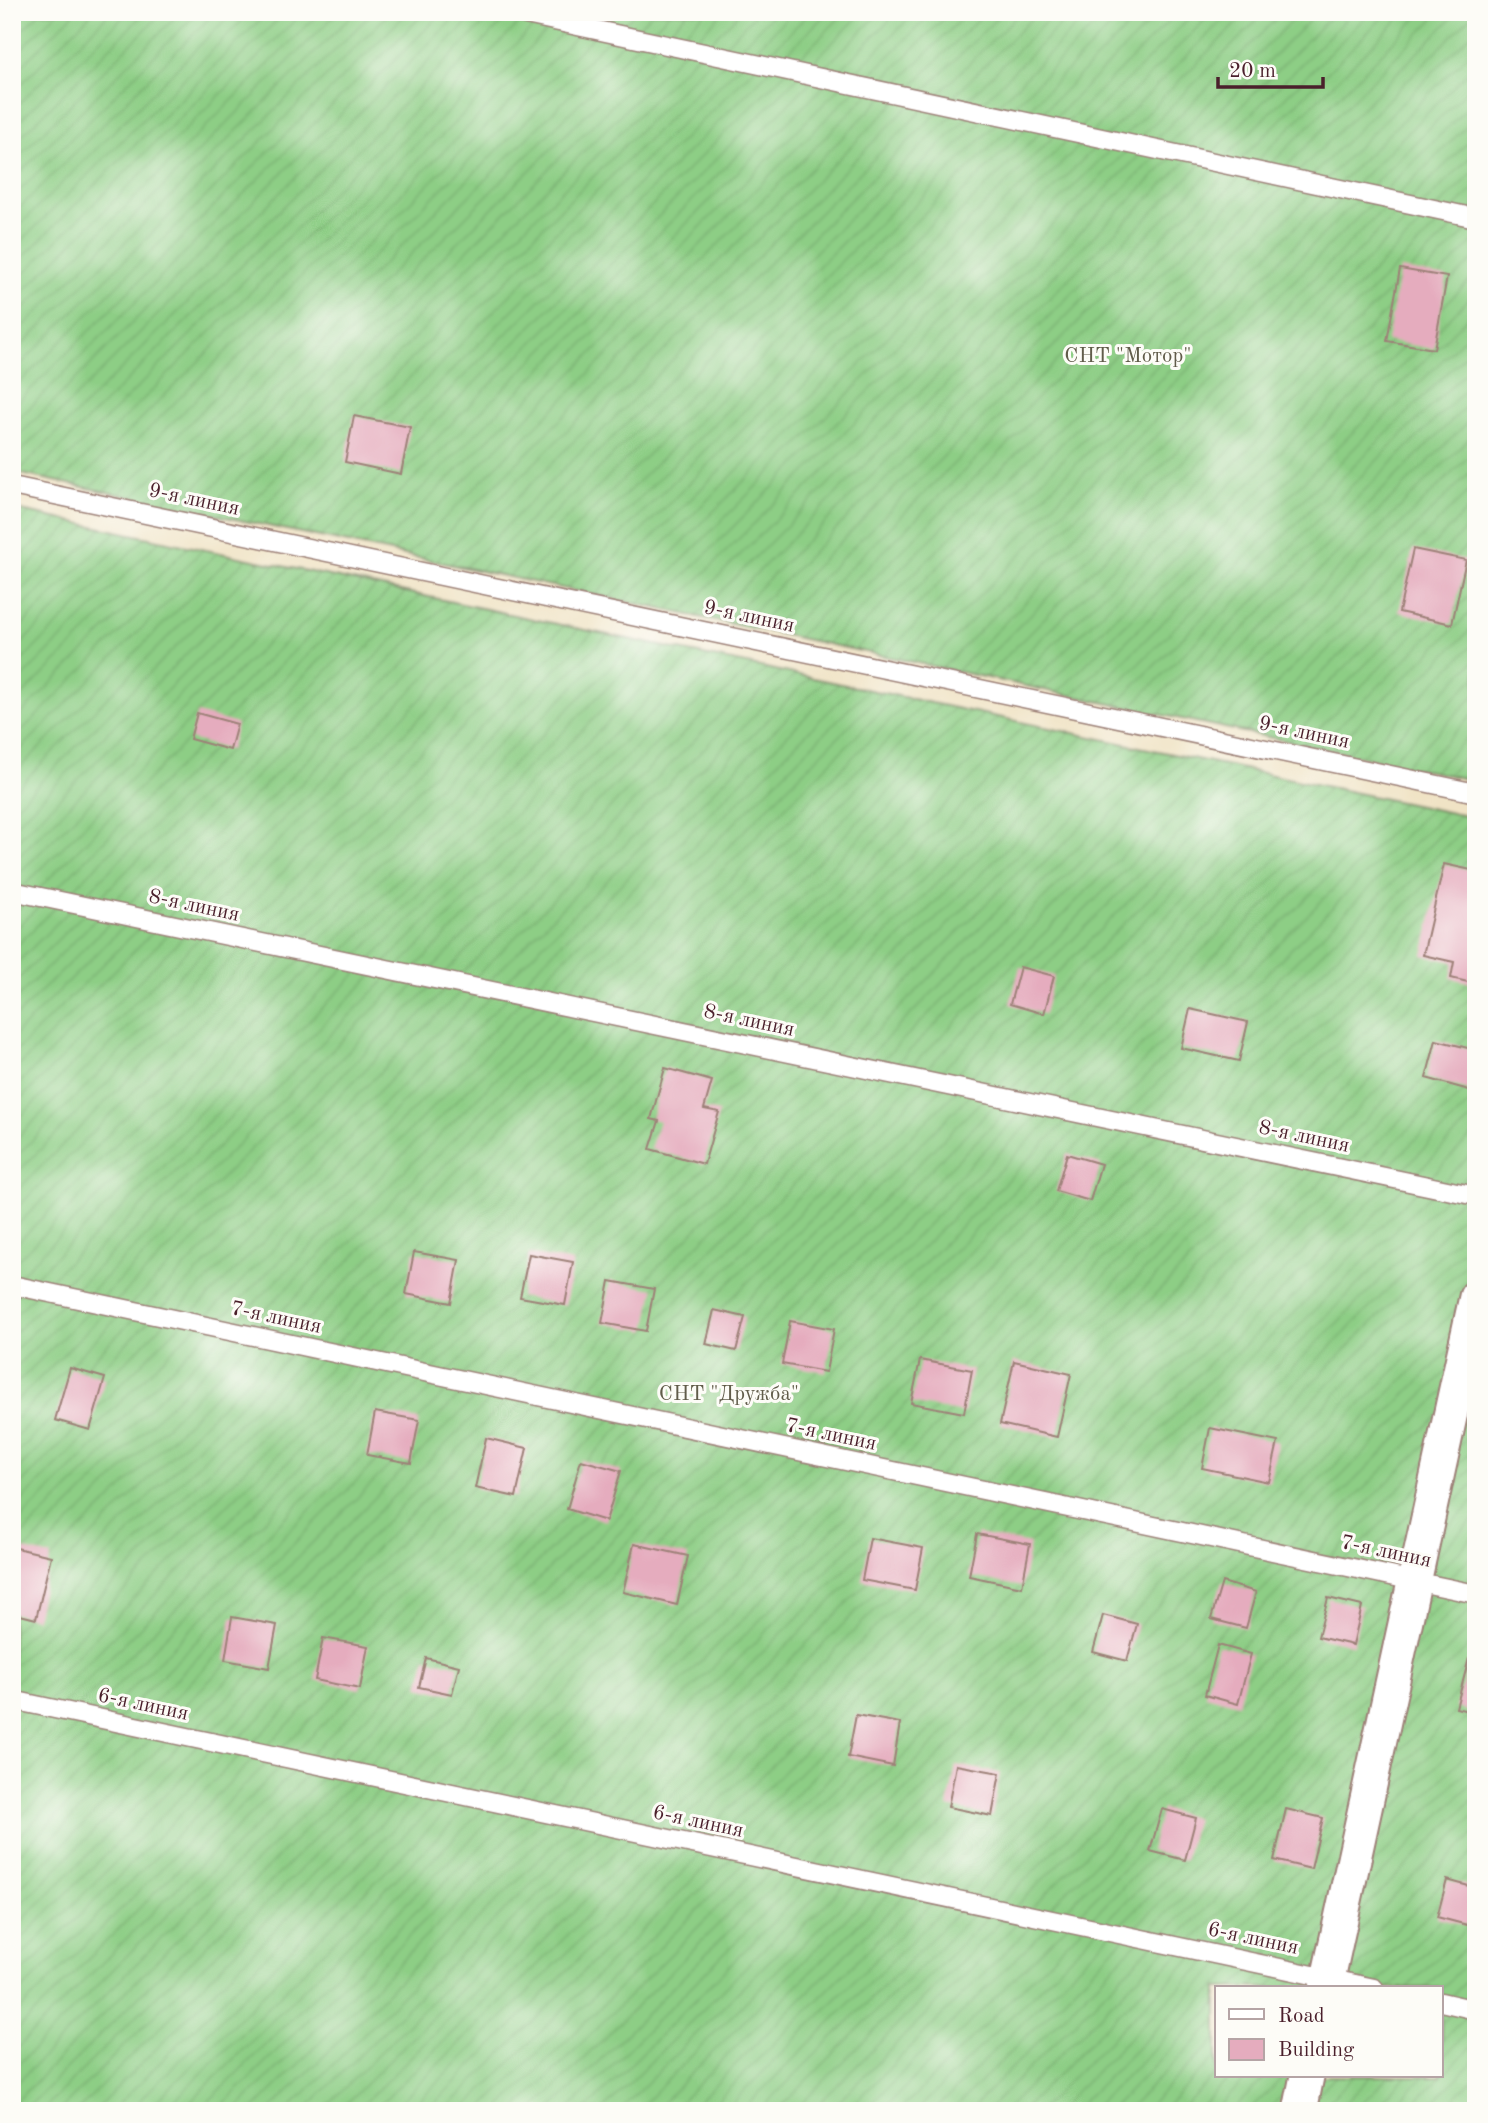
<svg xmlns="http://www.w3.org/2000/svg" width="1488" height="2123" font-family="'Old Standard TT',serif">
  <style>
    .garden { fill: url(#garden-furrows); stroke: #6c7658; stroke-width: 2; fill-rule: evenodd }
    .building { fill: #e5acbe }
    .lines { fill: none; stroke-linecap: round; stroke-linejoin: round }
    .service-casing { stroke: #9d8178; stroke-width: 21 }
    .minor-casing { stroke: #9d8178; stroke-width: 37 }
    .service { stroke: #fff; stroke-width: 18 }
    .minor { stroke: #fff; stroke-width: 33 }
    .labels { text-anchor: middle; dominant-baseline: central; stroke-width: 6; stroke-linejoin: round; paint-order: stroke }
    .park-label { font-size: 21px; fill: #615c4a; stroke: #fdfcf7 }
    .street-label { font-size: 21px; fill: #4a1f2b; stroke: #fdfcf7 }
  </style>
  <defs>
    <pattern id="garden-furrows" width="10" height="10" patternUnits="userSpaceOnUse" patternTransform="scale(1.75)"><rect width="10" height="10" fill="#8dce85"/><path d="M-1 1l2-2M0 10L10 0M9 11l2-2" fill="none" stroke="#7bb073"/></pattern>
  </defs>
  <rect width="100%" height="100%" fill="#fdfcf7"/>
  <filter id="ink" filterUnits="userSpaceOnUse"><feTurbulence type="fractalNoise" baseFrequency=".0143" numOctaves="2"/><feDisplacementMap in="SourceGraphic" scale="14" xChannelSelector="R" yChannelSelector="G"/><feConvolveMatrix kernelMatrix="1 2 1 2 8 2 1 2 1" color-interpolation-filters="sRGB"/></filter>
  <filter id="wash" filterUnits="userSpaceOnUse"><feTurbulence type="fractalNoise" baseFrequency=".00686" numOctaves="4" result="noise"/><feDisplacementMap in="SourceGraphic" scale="28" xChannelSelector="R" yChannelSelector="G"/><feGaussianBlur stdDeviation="1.57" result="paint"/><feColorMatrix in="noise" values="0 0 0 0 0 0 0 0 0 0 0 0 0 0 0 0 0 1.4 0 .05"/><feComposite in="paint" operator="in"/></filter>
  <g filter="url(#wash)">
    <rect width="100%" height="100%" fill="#f0e3c5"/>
    <path class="garden" d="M 12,12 L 1476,12 L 1476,781 L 12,472 Z
      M 12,509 L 1476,818 L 1476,2111 L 12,2111 ZM 1217,1988 L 1441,1988 L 1441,2076 L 1217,2076 Z"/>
    <g id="blocks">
      <path class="building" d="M 1400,269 L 1447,277 L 1434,349 L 1387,341 Z
        M 354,416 L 410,427 L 401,474 L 345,462 Z
        M 1413,549 L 1466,560 L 1452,624 L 1399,612 Z
        M 197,713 L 237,724 L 230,750 L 190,739 Z
        M 1444,864 L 1476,871 L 1476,984 L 1451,978 L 1454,962 L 1423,955 Z
        M 1020,967 L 1054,976 L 1044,1014 L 1010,1004 Z
        M 1190,1009 L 1248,1022 L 1239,1061 L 1181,1048 Z
        M 1436,1040 L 1476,1050 L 1476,1092 L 1426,1078 Z
        M 665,1068 L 712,1081 L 704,1109 L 719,1112 L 704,1164 L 650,1149 L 659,1121 L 651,1119 Z
        M 1067,1154 L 1101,1164 L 1090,1201 L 1056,1191 Z
        M 414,1252 L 459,1260 L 451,1303 L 406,1294 Z
        M 529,1254 L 573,1262 L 565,1305 L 520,1297 Z
        M 610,1281 L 654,1289 L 646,1331 L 602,1323 Z
        M 714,1310 L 745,1317 L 736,1351 L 706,1344 Z
        M 790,1321 L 834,1329 L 826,1372 L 782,1364 Z
        M 920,1360 L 972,1370 L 964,1413 L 911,1403 Z
        M 1014,1361 L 1071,1374 L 1057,1437 L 1000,1424 Z
        M 70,1368 L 105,1378 L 90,1430 L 55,1420 Z
        M 375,1412 L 419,1420 L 411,1463 L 367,1455 Z
        M 1210,1428 L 1278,1442 L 1269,1482 L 1202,1468 Z
        M 486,1438 L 527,1448 L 516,1497 L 475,1488 Z
        M 581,1460 L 621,1471 L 606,1521 L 567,1509 Z
        M 977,1534 L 1030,1544 L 1022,1587 L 969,1576 Z
        M 870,1538 L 923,1548 L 915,1590 L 862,1580 Z
        M 634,1544 L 688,1556 L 677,1605 L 623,1592 Z
        M 12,1547 L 51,1556 L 36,1619 L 12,1613 Z
        M 1222,1582 L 1256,1592 L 1246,1628 L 1211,1619 Z
        M 1328,1598 L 1362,1606 L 1353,1645 L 1318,1637 Z
        M 1103,1615 L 1137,1624 L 1127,1661 L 1093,1652 Z
        M 232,1617 L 277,1625 L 269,1668 L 225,1660 Z
        M 323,1638 L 368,1646 L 360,1689 L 315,1680 Z
        M 1218,1645 L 1251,1654 L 1238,1704 L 1205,1695 Z
        M 426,1658 L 459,1666 L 452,1694 L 419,1687 Z
        M 1469,1658 L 1476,1660 L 1476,1713 L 1456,1708 Z
        M 856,1715 L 900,1723 L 893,1766 L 848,1757 Z
        M 956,1765 L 1000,1773 L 992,1816 L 948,1807 Z
        M 1162,1809 L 1196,1818 L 1185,1860 L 1150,1851 Z
        M 1286,1809 L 1323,1818 L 1311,1869 L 1274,1860 Z
        M 1447,1880 L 1476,1888 L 1476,1908 L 1471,1926 L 1437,1917 Z"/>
    </g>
  </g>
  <g filter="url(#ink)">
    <use href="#blocks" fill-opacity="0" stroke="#9d8178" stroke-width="2"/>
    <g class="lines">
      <g class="service-casing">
        <path id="service" d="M 512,12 L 1476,218
          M 12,486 L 1476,793
          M 12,891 L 1476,1196
          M 12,1285 L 1476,1594
          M 12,1700 L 1374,1988
          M 1441,2002 L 1476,2010"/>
      </g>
      <g class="minor-casing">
        <path id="minor" d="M 1326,1988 L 1476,1297
          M 1300,2111 L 1307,2076"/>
      </g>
      <use href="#service" class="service"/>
      <use href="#minor" class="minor"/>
    </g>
  </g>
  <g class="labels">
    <g class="park-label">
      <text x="1128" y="356">СНТ "Мотор"</text>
      <text x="729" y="1394">СНТ "Дружба"</text>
    </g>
    <g class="street-label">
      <text transform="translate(194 500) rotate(12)">9-я линия</text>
      <text transform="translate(749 617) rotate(12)">9-я линия</text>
      <text transform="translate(1304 733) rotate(12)">9-я линия</text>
      <text transform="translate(194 906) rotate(12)">8-я линия</text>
      <text transform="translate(749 1021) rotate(12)">8-я линия</text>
      <text transform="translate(1304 1137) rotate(12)">8-я линия</text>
      <text transform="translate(276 1318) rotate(12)">7-я линия</text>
      <text transform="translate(831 1435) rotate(12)">7-я линия</text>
      <text transform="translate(1386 1552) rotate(12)">7-я линия</text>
      <text transform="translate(143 1705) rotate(12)">6-я линия</text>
      <text transform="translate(698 1822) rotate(12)">6-я линия</text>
      <text transform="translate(1253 1939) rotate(12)">6-я линия</text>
    </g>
  </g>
  <rect width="1488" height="2123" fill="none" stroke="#fdfcf7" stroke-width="42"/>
  <rect x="1215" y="1986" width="228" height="91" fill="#fdfcf7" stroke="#b5a4a5" stroke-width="2"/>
  <rect x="1229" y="2009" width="35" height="10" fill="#ffffff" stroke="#b5a4a5" stroke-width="2"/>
  <text x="1278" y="2022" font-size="21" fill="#4a1f2b">Road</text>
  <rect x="1229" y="2039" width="35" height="21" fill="#e5acbe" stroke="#b5a4a5" stroke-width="2"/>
  <text x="1278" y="2056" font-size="21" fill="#4a1f2b">Building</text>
  <path d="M1218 77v10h105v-10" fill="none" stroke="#4a1f2b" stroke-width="3.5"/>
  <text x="1229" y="77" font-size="21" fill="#4a1f2b" stroke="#fdfcf7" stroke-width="5" paint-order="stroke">20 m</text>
</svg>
